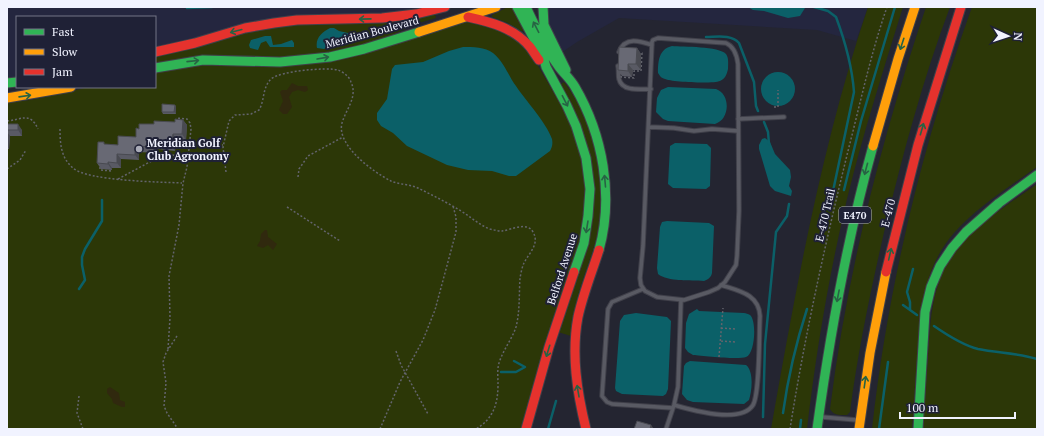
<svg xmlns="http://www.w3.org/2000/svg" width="1044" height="436" font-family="'PT Serif',serif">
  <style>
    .built { fill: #24263f }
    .green { fill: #2c3707 }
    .sand { fill: #30290e }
    .water { fill: #0b6068 }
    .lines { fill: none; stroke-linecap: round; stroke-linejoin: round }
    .stream { stroke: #0b6068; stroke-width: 2.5 }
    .lane-casing { stroke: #40404a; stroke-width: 5.5 }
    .fast-casing { stroke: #40404a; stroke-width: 11 }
    .slow-casing { stroke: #40404a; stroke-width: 11 }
    .jam-casing { stroke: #40404a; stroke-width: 11 }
    .path { stroke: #63646c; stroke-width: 1.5; stroke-dasharray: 2 2; stroke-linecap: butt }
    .lane { stroke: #595a63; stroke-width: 3.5 }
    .fast { stroke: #30b455; stroke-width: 9 }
    .slow { stroke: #ff9f0a; stroke-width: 9 }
    .jam { stroke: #e5322d; stroke-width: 9 }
    .wall { fill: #595a64 }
    .shaded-wall { fill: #494a51 }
    .building { fill: #686974; stroke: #494a51 }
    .oneway { stroke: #276344 }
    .poi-dot { fill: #a9abb7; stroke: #1f2136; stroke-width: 1.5 }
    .labels { text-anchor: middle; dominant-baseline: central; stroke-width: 4; stroke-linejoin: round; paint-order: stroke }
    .shield { fill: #1f2136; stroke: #b2b4c3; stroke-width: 1 }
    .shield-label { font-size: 10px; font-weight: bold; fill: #f1f3ff }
    .street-label { font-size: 11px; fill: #f1f3ff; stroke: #1f2136 }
    .poi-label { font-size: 11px; font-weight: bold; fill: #f1f3ff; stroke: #1f2136; text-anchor: start }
  </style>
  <rect width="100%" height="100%" fill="#242531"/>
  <path class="built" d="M 7,7 L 426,7 L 405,11 L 207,35 L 155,47 L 155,17 L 17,17 L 17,77 L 7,78 Z
    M 546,7 L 868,7 L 856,41 L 817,30 L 619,18 L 577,42 L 561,53 L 549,27 Z"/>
  <path class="green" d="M 508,7 L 513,7 L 524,30 L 523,31 L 521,31 L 508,23 L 492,17 L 492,15 Z
    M 868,7 L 903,7 C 883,71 863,134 847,199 C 829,275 816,352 807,429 L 771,429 C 796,287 822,144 868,7 Z
    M 926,7 L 950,7 C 923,79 903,153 885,228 C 871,289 858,350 850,412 L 847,415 C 840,415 834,416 830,409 C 847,272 882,138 926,7 Z
    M 972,7 L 1037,7 L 1037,167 C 1009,187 977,207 954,233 C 922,270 920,313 917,359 C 915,382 914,406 912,429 L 872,429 C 888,285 923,143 972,7 Z
    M 435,14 L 436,18 L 419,23 L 394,34 L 375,41 L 329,53 L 297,57 L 260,58 L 213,56 L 155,63 L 155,57 L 261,29 L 295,25 Z
    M 466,22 C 468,22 472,22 475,22 C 481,23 505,31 509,34 C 525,44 535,60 544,76 C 563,107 578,135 584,171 C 588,196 584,223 578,247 L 522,429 L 7,429 L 7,102 L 31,100 L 89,87 L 155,87 L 155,72 L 204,65 L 264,66 Z
    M 564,82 C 597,124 608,184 597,236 C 592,258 582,278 577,300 C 575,312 573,324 571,336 L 558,332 L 594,200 L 561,84 Z
    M 1037,184 L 1037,429 L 923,429 C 925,405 926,380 928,356 C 931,313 932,276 963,242 C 984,219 1012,202 1037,184 Z"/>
  <path class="sand" d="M 292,83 L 298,86 L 307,86 L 308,90 L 305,92 L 298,90 L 292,92 L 289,97 L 292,107 L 287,114 L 283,114 L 279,110 L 283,101 L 280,92 L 282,90 L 287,90 Z
    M 267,230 L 268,237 L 277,244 L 273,250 L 268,245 L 263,248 L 257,246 L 260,241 L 261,234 L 265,230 Z
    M 110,387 L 119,393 L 120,400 L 125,402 L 125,407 L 122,407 L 113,403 L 112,399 L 107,393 L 107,389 Z"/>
  <path class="water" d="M 748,7 L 805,7 L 805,8 L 800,16 L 788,18 L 764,11 L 753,10 Z
    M 330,28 L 334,28 L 339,31 L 348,33 L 351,38 L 351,41 L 345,45 L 334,43 L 324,49 L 317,48 C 315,38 322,32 330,28 Z
    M 265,36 L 271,36 L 273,45 L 281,44 L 292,40 L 294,43 L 294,47 L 270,47 L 266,41 L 261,43 L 258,50 L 250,48 L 249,45 L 251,40 Z
    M 672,46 C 683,47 719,46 726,54 C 729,58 728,64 728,69 C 727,74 725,79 720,81 C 713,84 671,82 665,79 C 661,78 660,76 658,73 C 658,61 659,49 672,46 Z
    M 463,47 C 473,47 485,47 493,53 C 504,62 508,75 516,86 C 526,101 546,122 552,139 C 553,144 552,147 550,151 L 516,176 L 509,176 L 492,171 L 468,170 L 447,165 L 407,146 L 393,133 L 381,126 L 377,120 L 377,113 L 387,99 L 392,69 L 395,65 L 423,62 L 449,51 Z
    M761 89a17 17 0 1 1 34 0a17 17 0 1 1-34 0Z
    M 668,87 L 716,89 C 731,94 730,120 715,124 L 668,121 L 663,119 L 656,112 L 657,98 L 661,90 Z
    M 765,138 L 770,142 L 775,154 L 790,170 L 791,177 L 789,186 L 792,191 L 791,196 L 775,191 L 770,186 L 759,149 L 759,145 L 762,139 Z
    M 675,143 L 707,144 L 711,148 L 710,186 L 706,189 L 673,188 L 668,184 L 670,146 Z
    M 667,221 L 709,223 L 714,226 L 712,273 C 711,277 709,279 704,281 C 691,280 668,282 658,274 L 657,268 L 660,227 L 662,222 Z
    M 697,309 L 699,311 L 744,313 C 746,313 748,314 750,315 C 757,321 755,354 746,357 C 739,360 703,356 693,355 L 688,352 L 685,348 L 686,323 L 689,314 Z
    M 636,313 L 667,317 L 671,321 L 668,389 L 666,394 L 663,396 L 622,394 L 616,391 L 615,388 L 620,321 L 624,315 Z
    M 690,361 L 746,365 C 754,371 752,391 749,400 L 744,404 L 693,402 L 687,400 L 682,394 L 684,366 L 686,363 Z"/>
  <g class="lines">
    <path class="stream" d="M 814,7 L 828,11 L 836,17 C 845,41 852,66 854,92 L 829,210
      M 187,8 L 212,7
      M 706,37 C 717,37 731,34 739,43 L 754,82 L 756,106 L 758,111
      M 764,122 L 768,132 L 769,144
      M 844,190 L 861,121 L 895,7
      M 79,289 L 85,280 L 82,265 L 82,257 L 85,249 L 102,221 L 102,200
      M 903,305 L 917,315
      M 910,309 L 910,302 L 907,292 L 913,269
      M 934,326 C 947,335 962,345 978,349 C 998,353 1018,353 1037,359
      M 501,372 L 516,372 L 525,367 L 514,361
      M 783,413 C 788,377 796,343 807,309
      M 763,417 L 765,344 L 776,232 L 787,216 L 789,204
      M 548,429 L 556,401
      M 800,429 L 801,420
      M 879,429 L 888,362"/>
    <g class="lane-casing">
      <path id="lane" d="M 658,38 L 726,43 C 735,47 737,56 738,64 L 739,211 L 737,256 L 736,265 L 725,282 L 718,288 L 709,292 L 684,300 L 657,297 L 645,291 L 641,285 L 640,278 L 643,246 L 652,42 L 653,40 Z
        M 619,52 C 625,36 640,41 652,45
        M 618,66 C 619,70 618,75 619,79 C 622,92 641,89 651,89
        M 738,119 L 784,117
        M 649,127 L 674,128 L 694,131 L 712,129 L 738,131
        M 643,289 L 612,302 L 608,309 L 602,396 L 607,402 L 612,404 L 673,408
        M 674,405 C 691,410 741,424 753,405 C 760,393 759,333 760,316 C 759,294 739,291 721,285
        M 822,417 L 857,420
        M 666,429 L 674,405 L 678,387 L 681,300"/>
    </g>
    <g class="fast-casing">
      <path id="fast" d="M 517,7 L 543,56 L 546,67 L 567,106 L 576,126 L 586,158 L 590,189 L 588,216 L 584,243 L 574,272
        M 526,7 C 535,26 544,46 557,64 C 562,72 570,78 575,87 C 603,135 614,196 599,250
        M 543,7 L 544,25 L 566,70
        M 155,68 L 203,60 L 280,62 L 330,57 L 364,49 L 419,32
        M 7,83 L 17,82
        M 817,429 C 830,334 847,239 873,146
        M 918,429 L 925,312 L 931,287 L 940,266 L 952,248 L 966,232 L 999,203 L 1037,175"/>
    </g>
    <g class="slow-casing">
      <path id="slow" d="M 419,32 L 496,7
        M 7,98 L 71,87
        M 873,146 L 898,59 L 915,7
        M 859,429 L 870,353 L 886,272"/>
    </g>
    <g class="jam-casing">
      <path id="jam" d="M 468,17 C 491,22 514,28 530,47 C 533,51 536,56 539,60
        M 155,52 L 195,43 L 245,28 L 274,23 L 297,20 L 382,18 L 416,14 L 445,7
        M 886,272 L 918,145 L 961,7
        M 526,429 L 549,347 L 574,272
        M 586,429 C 577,392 571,354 578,317 C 583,294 592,272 599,250"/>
    </g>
    <path class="path" d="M 622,52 L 642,53 L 641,71 L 634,71 L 634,78 L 621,77 Z
      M 774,107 L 778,107 L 778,90
      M 7,121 C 21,120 30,111 38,129
      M 60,129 C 60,144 61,158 73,168 C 87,181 161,182 182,183
      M 190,144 L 223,145
      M 100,167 L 100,170 L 112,171
      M 7,169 L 20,160 L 26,150
      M 226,172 L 223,147 L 229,121 L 235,115 L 251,114 L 259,110 C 265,100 262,88 271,79 C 280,71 327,67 338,70 C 343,72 349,76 351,82 C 358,97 346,109 342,123 C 336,145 373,172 391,181 C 400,185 411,184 420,189 C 434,196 448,203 461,211 C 471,217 479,225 490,229 C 494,230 498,231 502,231 C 511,230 527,221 533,232 C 540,244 529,253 524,263 C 522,267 521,273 520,278 C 519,293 520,312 516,327 C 512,339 503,350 499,363 C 497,370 498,378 498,385 C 498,404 493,419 476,429
      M 298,177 L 299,169 L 308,156 L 343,137
      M 118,179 L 159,157 L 171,155 L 188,156
      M 287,207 L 340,241
      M 721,328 L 736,329
      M 177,336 L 166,353 L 163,362 L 166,383 L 164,406 L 167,413 L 178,429
      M 721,341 L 735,342
      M 168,349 L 170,318 L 169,276 L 179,225 L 183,183 L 187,167 L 191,129 L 190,123 L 187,119 L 176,118
      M 396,351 L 401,365 L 428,414
      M 719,357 L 723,308
      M 79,396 L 77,413 L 83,429
      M 380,429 L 400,382 L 423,340 L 435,310 L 456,232 L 456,217 L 453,206
      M 790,429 C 805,334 826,240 849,147 C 861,100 871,53 887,7"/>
    <use href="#lane" class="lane"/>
    <use href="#fast" class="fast"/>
    <use href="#slow" class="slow"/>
    <use href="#jam" class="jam"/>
  </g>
  <path class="wall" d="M 637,48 L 641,54 L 641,70 L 633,70 L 632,77 L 622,76 L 618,70 Z
    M 175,105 L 176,107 L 176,114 L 163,114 L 162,112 Z
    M 183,120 L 187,125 L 186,140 L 176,139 L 175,151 L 157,149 L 157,153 L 139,152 L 139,160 L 121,159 L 121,168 L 112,168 L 112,170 L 101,169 L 97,163 L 106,144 L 118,145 L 136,137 L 139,129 L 154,124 L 175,122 Z
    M 7,124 L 22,130 L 22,136 L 10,136 L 9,149 L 7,149 Z"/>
  <path class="shaded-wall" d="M 637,48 L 641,54 L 641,70 L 636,64 Z
    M 628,64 L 633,70 L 632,77 L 628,71 Z
    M 175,105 L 176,107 L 176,114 L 174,112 Z
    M 183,120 L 187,125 L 186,140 L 182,134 Z
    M 18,124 L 22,130 L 22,136 L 18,130 Z
    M 7,132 L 10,136 L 9,149 L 7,146 Z
    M 173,134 L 176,139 L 175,151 L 171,145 Z
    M 153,144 L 157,149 L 157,153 L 153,147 Z
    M 135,146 L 139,152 L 139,160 L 135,155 Z
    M 117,154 L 121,159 L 121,168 L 117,163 Z
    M 108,162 L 112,168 L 112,170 L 108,164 Z
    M 651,425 L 654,429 L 650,429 Z"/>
  <path class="building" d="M 619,47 L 637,48 L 636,64 L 628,64 L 628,71 L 618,70 Z
    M 162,104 L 175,105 L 174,112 L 162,112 Z
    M 175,119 L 183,120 L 182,134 L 173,134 L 171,145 L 153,144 L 153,147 L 135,146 L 135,155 L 117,154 L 117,163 L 108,162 L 108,164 L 97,163 L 98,142 L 104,142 L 104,144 L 118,145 L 118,136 L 136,137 L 136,128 L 139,129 L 139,124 L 154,124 L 154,121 L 175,122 Z
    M 7,124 L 18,124 L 18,130 L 7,130 Z
    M 637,421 L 651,425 L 650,429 L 634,429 Z"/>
  <defs><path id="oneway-shaft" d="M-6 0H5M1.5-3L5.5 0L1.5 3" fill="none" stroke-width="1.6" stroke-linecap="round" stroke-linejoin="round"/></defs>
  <g class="oneway">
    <use href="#oneway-shaft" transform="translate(365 19) rotate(179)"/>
    <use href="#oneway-shaft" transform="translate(536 27) rotate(-117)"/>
    <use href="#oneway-shaft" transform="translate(236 31) rotate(165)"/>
    <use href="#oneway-shaft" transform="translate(902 44) rotate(108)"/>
    <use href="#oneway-shaft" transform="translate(323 58) rotate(-10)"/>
    <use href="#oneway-shaft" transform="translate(193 61) rotate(-6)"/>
    <use href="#oneway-shaft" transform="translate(25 96) rotate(-8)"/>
    <use href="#oneway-shaft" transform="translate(565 101) rotate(63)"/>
    <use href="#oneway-shaft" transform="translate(922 129) rotate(-74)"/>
    <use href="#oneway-shaft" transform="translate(866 169) rotate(105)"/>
    <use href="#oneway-shaft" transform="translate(605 181) rotate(-95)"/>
    <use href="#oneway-shaft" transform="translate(587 227) rotate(99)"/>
    <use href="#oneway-shaft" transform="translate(890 254) rotate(-77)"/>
    <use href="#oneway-shaft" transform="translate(838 296) rotate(101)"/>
    <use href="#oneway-shaft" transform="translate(548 351) rotate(107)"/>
    <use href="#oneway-shaft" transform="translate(865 382) rotate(-82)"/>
    <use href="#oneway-shaft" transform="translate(578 391) rotate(-100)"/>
  </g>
  <circle class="poi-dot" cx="139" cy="149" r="4"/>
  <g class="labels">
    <rect class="shield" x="839" y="207" width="32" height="16" rx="3"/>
    <g class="shield-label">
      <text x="855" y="215">E470</text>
    </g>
    <g class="street-label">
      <text transform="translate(372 32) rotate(-15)">Meridian Boulevard</text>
      <text transform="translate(888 213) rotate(-76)">E-470</text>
      <text transform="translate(825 215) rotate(-77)">E-470 Trail</text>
      <text transform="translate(562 269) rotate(-72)">Belford Avenue</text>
    </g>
    <g class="poi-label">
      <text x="147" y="143">Meridian Golf<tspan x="147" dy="13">Club Agronomy</tspan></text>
    </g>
  </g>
  <rect width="1044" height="436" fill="none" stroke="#f1f3ff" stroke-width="16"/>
  <rect x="16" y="16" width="140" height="72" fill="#1f2136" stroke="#737586"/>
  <rect x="24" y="29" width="20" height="6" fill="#30b455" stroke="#737586"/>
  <text x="52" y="36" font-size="12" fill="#f1f3ff">Fast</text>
  <rect x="24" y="49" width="20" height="6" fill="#ff9f0a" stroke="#737586"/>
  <text x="52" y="56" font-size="12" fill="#f1f3ff">Slow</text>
  <rect x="24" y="69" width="20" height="6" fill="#e5322d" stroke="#737586"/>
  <text x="52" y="76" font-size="12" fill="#f1f3ff">Jam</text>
  <g transform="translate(1008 36) rotate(93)" stroke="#1f2136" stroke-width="3" paint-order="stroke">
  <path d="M0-3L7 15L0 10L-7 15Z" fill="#f1f3ff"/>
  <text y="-6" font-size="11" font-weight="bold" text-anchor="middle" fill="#f1f3ff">N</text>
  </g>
  <path d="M900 412v6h115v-6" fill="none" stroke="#f1f3ff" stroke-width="2"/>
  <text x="906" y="412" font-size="12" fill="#f1f3ff" stroke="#1f2136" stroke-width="3" paint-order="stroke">100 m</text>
</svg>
